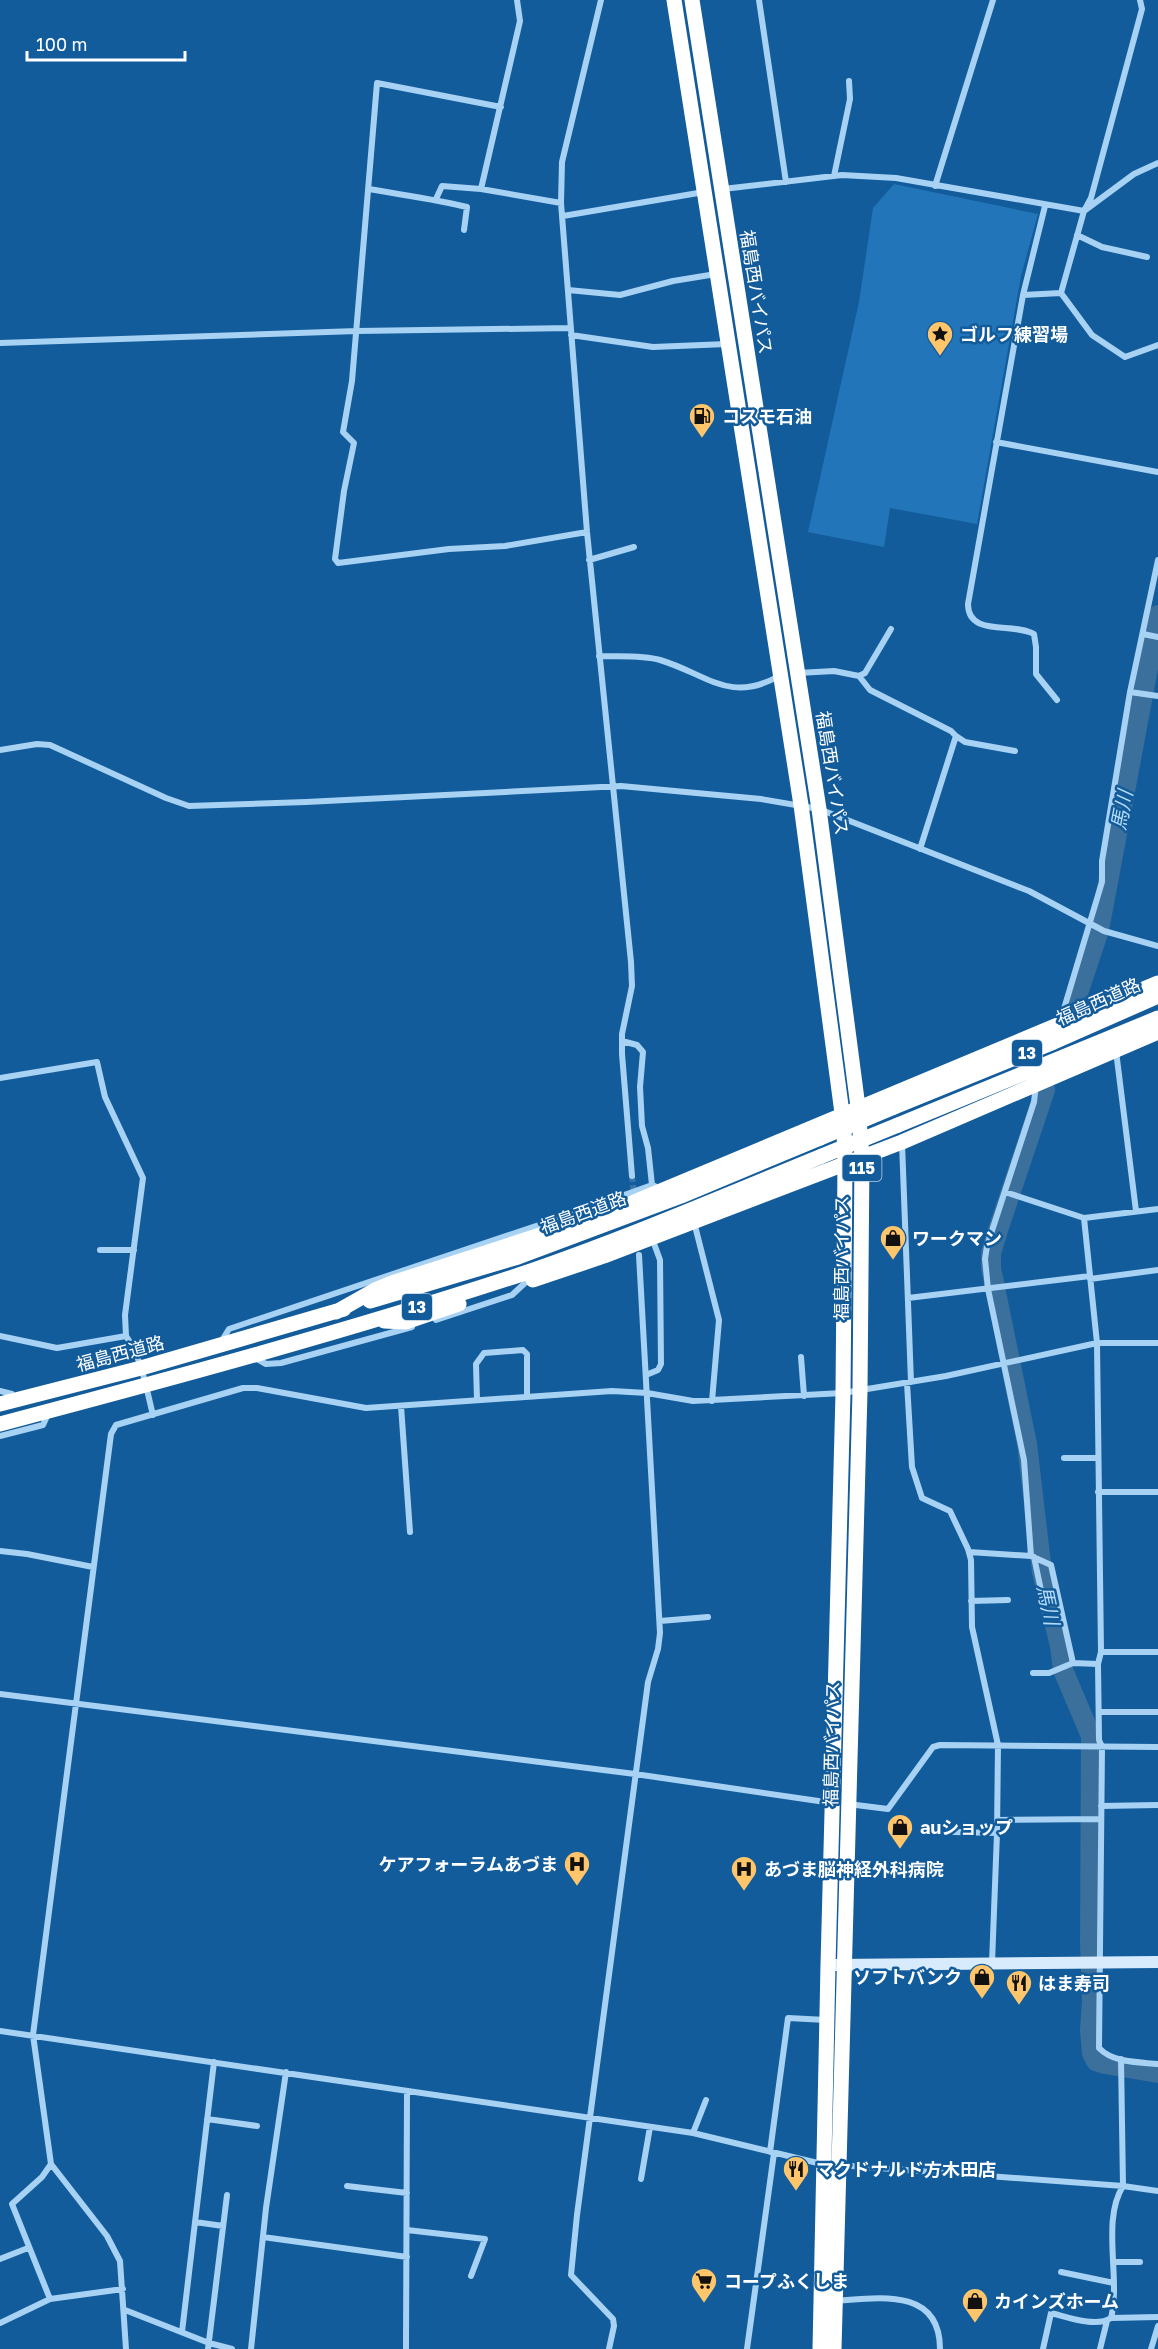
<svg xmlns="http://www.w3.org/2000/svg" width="1158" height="2349" font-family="'Golos Text','Noto Sans JP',sans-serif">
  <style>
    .green { fill: #2275b8 }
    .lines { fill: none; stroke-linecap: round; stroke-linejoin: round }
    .river { stroke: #3b6f9c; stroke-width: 20 }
    .street-tunnel { stroke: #3674aa; stroke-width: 6; stroke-dasharray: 6 3; stroke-linecap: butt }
    .street { stroke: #a8d2f4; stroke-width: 6 }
    .secondary { stroke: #d7ebfd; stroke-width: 12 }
    .highway { stroke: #fff; stroke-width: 15 }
    .highway-bridge { stroke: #fff; stroke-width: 15 }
    .labels { text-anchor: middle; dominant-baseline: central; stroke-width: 5; stroke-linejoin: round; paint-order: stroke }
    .shield { fill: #135c9b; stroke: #b8cee1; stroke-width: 1.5 }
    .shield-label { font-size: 16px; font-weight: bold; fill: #fff }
    .street-label { font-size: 18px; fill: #fff; stroke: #135c9b }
    .poi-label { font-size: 18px; font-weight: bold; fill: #fff; stroke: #135c9b; text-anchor: start }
    .water-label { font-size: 20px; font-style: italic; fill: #b4dbfa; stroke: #135c9b }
  </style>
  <rect width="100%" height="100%" fill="#135c9b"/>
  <path class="green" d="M 894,184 L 1038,214 L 1021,276 L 977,524 L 890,508 L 884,547 L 808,532 L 859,302 L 873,208 Z"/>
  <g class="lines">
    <path class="river" d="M 1075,1002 L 1099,930 L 1158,615
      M 1045,1090 L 998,1230 L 991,1253 L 991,1268 L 1027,1444 L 1042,1572 L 1060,1646 L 1063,1670 L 1091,1736 L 1090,1943 L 1092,2001 L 1090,2030 L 1092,2053 L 1096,2061 L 1105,2064 L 1158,2073"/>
    <path class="street-tunnel" d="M 632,1176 L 634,1195"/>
    <path class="street" d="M 601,0 L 562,162 L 561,203 L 587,532 L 631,962 L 632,986 L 622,1034 L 622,1054 L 632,1176
      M 759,0 L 786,182
      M 501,107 L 377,83 L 352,381 L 343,432 L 354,443 L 344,491 L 335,559 L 338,563 L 449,549 L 505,546 L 587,532
      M 1158,163 L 1134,174 L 1084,211 L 1061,293 L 1092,335 L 1125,357 L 1158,345
      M 834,176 L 850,99 L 849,81
      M 935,186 L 993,0
      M 369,189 C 402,195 435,199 467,207 L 464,230
      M 481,189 L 520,21 L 517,0
      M 723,189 L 842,175 L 896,178 L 1084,211 L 1091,198 L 1142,9 L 1140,0
      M 436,199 L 442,186 L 481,189 L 561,203
      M 1045,206 L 1023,295 L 968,604 C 968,637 1013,622 1034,634 L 1036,647 L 1036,674 L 1057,700
      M 563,216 L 704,192
      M 1077,235 L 1102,247 L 1147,257
      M 568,290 L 620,295 L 673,281 L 716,274
      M 1023,295 L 1061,293
      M 571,335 L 653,347 L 727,344
      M 0,343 L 357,331 L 571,328
      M 996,442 L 1158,472
      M 589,560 L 634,547
      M 1143,634 L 1158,637
      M 599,656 C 618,657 642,655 660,660 C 707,674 729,704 779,676
      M 798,673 L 834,671 L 859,676 L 865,673 L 891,629
      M 859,676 L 870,690 L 951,731 L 956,736
      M 1130,692 L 1158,696
      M 0,750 L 37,744 L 50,745 L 166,798 L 189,806 L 306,802 L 621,786 L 761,799 L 819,809 L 1029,891 L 1104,931 L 1158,946
      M 920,849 L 956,736 L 965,742 L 1015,751
      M 1060,1022 L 1102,882 L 1102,861 L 1130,692 L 1158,560
      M 622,1041 L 637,1045 L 643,1052 L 640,1087 L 642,1126 L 648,1148 L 652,1185 L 655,1186
      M 1116,1051 L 1136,1211
      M 0,1078 L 97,1062 L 105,1097 L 143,1178 L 125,1315 L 126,1336
      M 902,1143 L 911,1382
      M 1005,1192 L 1084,1218 L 1158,1209
      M 1084,1218 L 1097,1343 L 1101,1652 L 1158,1652
      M 694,1222 L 719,1320 L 712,1401
      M 100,1250 L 134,1250
      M 1090,1279 L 1158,1270
      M 908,1298 L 1090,1276
      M 436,1320 L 512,1295 L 526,1282
      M 0,1336 L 57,1348 L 126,1336 C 142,1358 146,1388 153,1415
      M 221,1342 L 229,1329 L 560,1218 L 652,1185
      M 801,1357 L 804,1396
      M 255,1358 L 266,1364 L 281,1363 L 412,1327
      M 646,1375 L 658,1370 L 661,1364 L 660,1260 L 652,1238
      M 907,1383 L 912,1467 L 922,1498 L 950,1511 L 968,1549 L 971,1560 L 972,1627 L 998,1745 L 997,1833 L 954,1832
      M 0,1391 L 12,1394 L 15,1397
      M 477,1400 L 476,1364 L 484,1353 L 523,1350 L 527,1354 L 527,1397
      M 401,1406 L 410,1532
      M 0,1436 L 43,1425 L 48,1414
      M 1064,1458 L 1098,1458
      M 1098,1492 L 1158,1492
      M 0,1551 L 27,1554 L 93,1567
      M 969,1552 L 1031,1556 L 1024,1460 L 988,1289 L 985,1259 L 987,1246 L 1034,1102 L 1036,1085
      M 1031,1556 L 1051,1565 L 1073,1663
      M 1034,1557 L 1042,1595
      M 971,1601 L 1008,1600
      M 660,1621 L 708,1617
      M 1101,1652 L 1098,1664 L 1099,1740 L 1102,1747 L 1099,2048 C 1113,2063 1139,2062 1158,2064
      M 1033,1673 L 1049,1673 L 1073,1663 L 1098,1664
      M 0,1694 L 635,1774 L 832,1803
      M 1099,1712 L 1158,1712
      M 848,1804 L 888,1809 L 933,1747 L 940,1745 L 1158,1747
      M 1101,1806 L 1158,1805
      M 997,1820 L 1101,1819
      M 992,1963 L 997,1833
      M 0,2031 L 693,2133 L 822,2164
      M 207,2119 L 257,2126
      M 693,2133 L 706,2100
      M 770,2152 L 788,2018 L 826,2020
      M 838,2165 L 1123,2186 L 1158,2191
      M 641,2179 L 650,2127
      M 347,2186 L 407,2193
      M 195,2222 L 223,2226
      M 407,2230 L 485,2239 L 471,2276
      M 263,2237 L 407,2257
      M 0,2259 L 28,2248
      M 1113,2262 L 1140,2262
      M 1061,2272 L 1114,2283
      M 50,2299 L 12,2204 L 42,2177 L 51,2164
      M 836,2301 C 878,2298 940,2287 940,2349
      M 125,2310 L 209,2343 L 232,2349
      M 1111,2318 C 1121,2278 1101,2221 1123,2186 L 1121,2059
      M 0,2323 L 50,2299 L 123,2289
      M 182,2332 L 214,2062
      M 126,2349 L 120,2261 L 107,2236 L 51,2164 L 33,2035 L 111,1434 L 116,1425 L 243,1388 L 257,1388 L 366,1408 L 612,1391 L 647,1393 L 693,1401 L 843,1393 L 946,1376 L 1097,1343 L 1158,1343
      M 208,2349 L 227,2195
      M 251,2349 L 266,2208 L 286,2072
      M 406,2349 L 407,2091
      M 609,2349 L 614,2326 L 613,2319 L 571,2275 L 577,2215 L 648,1682 L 658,1649 L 660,1633 L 639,1255
      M 747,2349 L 774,2153
      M 1043,2349 L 1051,2313 C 1067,2317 1096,2328 1111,2318 L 1158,2317
      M 1100,2349 L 1107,2321
      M 1151,2349 L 1158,2326"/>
    <path class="secondary" d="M 835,1965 L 1158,1962"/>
    <path class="highway" d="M 674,0 L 801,805 L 844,1128 L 845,1164 L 843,1393 L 828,1965 L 820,2349
      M 692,0 L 819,809 L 858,1107 L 862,1157 L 860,1392 L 834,2349
      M 894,1107 L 1054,1042 L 1158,996
      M 898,1125 L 1158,1018
      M 533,1280 L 604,1256 L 902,1142 L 1158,1032
      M 370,1301 L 518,1257 L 681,1196 L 820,1138
      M 336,1312 L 375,1290 L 392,1283 L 608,1213 L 1158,983
      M 384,1321 L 406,1322 L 459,1304
      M 0,1404 L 141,1368 L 344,1309
      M 0,1424 C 174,1378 348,1331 519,1275 C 622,1240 722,1197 822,1156"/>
    <path class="highway-bridge" d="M 820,1138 L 894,1107
      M 822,1156 L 898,1125"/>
  </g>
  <defs>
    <g id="sight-pin" transform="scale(1.35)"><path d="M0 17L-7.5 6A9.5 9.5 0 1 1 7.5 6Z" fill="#ffc56a" stroke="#135c9b"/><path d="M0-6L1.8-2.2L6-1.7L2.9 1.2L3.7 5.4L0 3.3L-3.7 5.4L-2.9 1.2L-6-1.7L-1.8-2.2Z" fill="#111"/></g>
    <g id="fuel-pin" transform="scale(1.35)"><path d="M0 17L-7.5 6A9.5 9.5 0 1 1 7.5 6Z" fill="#ffc56a" stroke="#135c9b"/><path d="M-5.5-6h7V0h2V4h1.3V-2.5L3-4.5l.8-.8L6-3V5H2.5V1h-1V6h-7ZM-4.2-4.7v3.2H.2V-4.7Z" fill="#111"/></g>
    <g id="shop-pin" transform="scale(1.35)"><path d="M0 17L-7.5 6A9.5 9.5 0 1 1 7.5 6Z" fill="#ffc56a" stroke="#135c9b"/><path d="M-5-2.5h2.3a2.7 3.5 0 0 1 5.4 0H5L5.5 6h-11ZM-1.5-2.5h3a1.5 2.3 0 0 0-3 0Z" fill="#111"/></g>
    <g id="hospital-pin" transform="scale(1.35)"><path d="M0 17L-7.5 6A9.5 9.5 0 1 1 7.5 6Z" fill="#ffc56a" stroke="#135c9b"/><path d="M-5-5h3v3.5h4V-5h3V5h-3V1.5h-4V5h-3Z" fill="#111"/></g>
    <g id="restaurant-pin" transform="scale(1.35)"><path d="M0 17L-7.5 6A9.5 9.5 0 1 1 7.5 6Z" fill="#ffc56a" stroke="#135c9b"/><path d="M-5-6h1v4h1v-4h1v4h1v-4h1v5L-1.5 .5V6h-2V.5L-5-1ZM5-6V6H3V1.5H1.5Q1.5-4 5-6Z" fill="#111"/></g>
    <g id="supermarket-pin" transform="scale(1.35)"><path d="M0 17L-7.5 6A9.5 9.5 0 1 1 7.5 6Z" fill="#ffc56a" stroke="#135c9b"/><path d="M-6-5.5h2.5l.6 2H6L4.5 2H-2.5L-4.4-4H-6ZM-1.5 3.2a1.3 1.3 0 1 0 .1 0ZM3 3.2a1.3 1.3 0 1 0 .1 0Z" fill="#111"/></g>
  </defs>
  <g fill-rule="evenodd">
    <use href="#sight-pin" x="940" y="334"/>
    <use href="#fuel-pin" x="702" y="416"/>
    <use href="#shop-pin" x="893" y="1238"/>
    <use href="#shop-pin" x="900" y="1827"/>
    <use href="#hospital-pin" x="577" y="1864"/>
    <use href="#hospital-pin" x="744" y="1869"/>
    <use href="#shop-pin" x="982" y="1977"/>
    <use href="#restaurant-pin" x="1019" y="1983"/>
    <use href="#restaurant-pin" x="796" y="2169"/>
    <use href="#supermarket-pin" x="704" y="2281"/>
    <use href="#shop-pin" x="975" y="2301"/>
  </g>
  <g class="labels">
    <g class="shield">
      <rect x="1012" y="1040" width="30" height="26" rx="4.5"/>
      <rect x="842.5" y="1155" width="39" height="26" rx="4.5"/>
      <rect x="402" y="1294" width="30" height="26" rx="4.5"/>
    </g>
    <g class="shield-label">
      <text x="1027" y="1053">13</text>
      <text x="862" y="1168">115</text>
      <text x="417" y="1307">13</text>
    </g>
    <g class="street-label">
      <text transform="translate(757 292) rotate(81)">福島西バイパス</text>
      <text transform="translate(833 773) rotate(81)">福島西バイパス</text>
      <text transform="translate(1098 1001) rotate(-24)">福島西道路</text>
      <text transform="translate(583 1212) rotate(-20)">福島西道路</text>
      <text transform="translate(841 1258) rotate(-90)">福島西バイパス</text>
      <text transform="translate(120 1353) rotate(-15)">福島西道路</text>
      <text transform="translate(831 1744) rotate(-89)">福島西バイパス</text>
    </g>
    <g class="poi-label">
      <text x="960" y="334">ゴルフ練習場</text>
      <text x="722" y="416">コスモ石油</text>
      <text x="912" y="1238">ワークマン</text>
      <text x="920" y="1827">auショップ</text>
      <text x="558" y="1864" text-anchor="end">ケアフォーラムあづま</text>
      <text x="764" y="1869">あづま脳神経外科病院</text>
      <text x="962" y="1977" text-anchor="end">ソフトバンク</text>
      <text x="1038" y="1983">はま寿司</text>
      <text x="816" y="2169">マクドナルド方木田店</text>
      <text x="724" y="2281">コープふくしま</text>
      <text x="994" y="2301">カインズホーム</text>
    </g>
    <g class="water-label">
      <text transform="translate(1121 810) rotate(-79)">馬川</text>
      <text transform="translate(1049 1605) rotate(78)">馬川</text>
    </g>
  </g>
  <path d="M27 51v9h158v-9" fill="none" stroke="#ffffff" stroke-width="3"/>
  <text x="36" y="51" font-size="18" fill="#ffffff" stroke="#135c9b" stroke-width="4.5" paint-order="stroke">100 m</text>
</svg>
